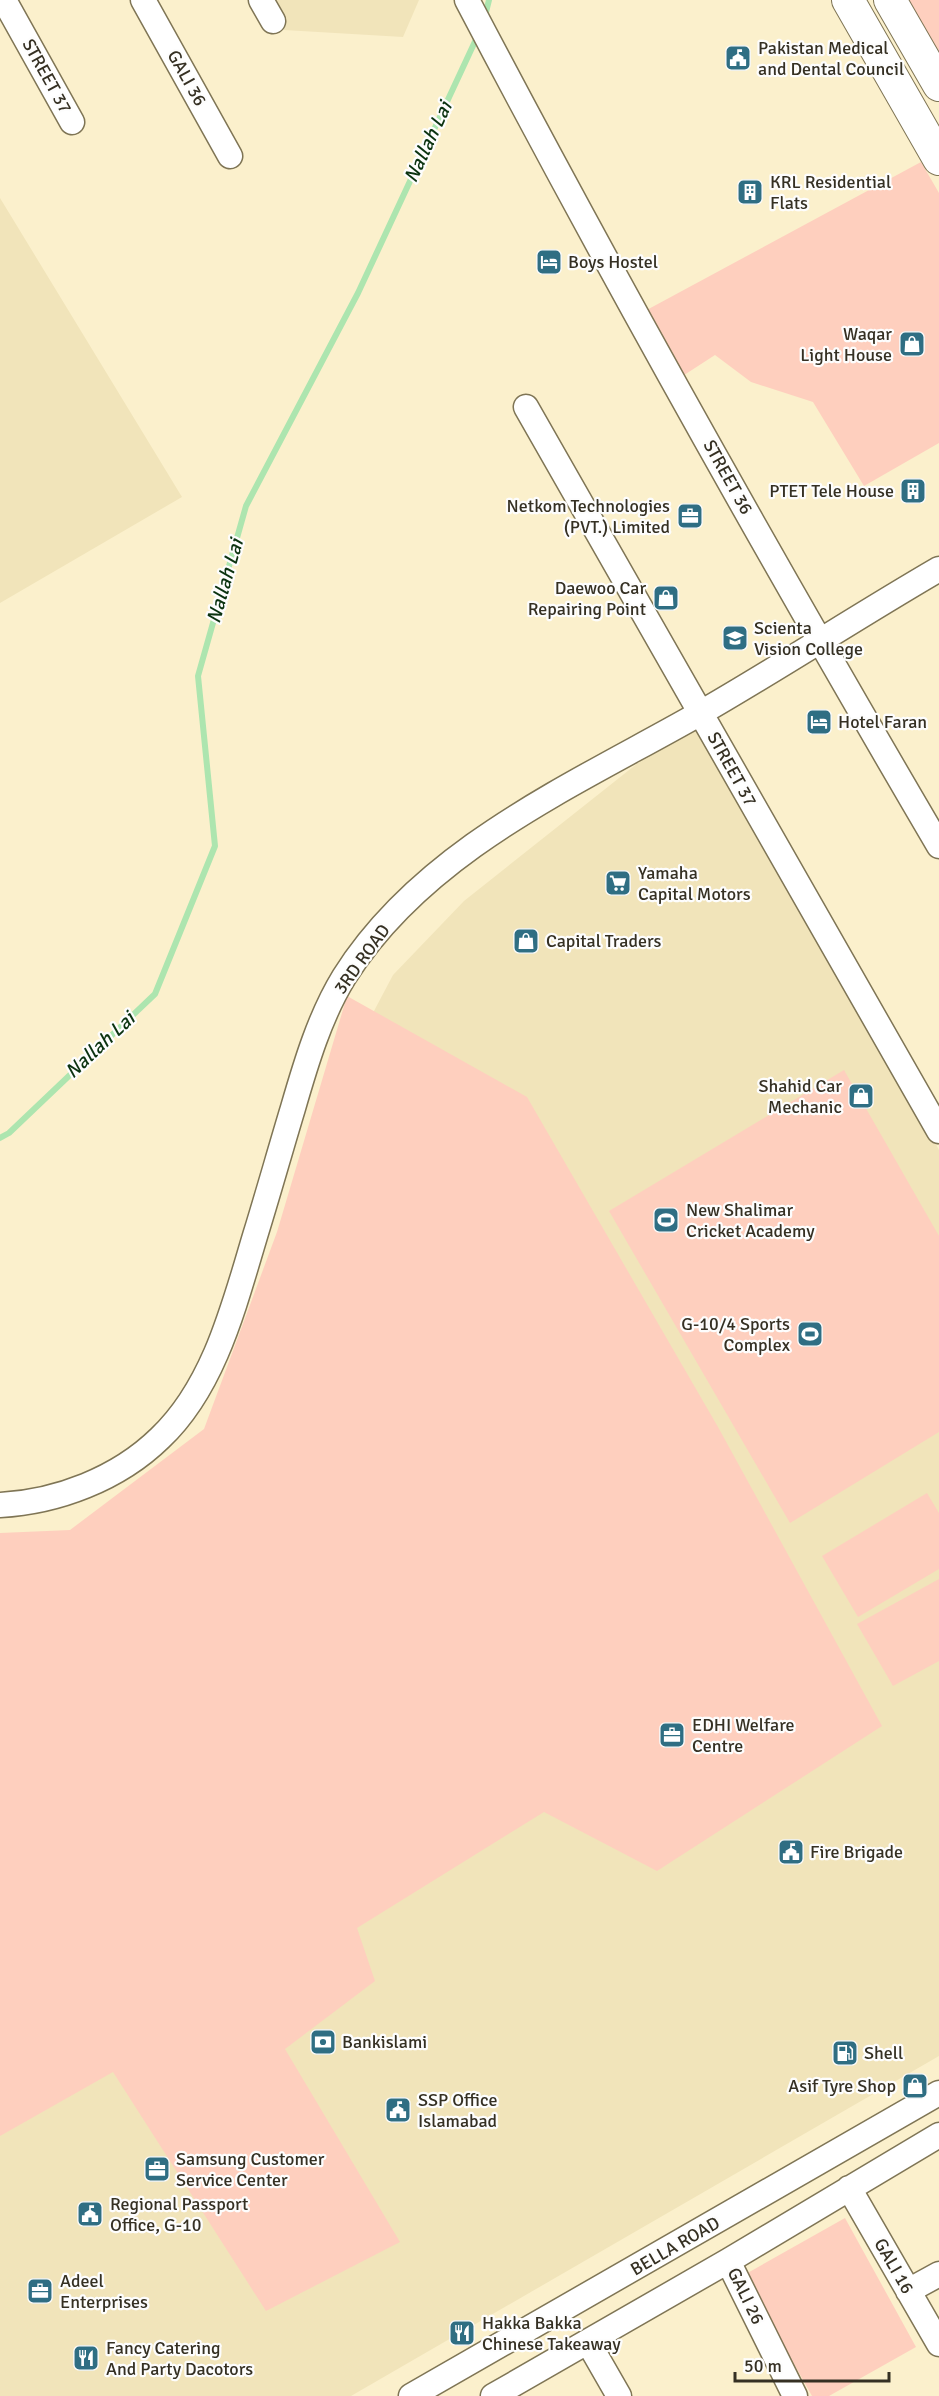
<svg xmlns="http://www.w3.org/2000/svg" width="939" height="2396" font-family="Signika,sans-serif">
  <style>
    .built { fill: #f1e4ba }
    .green { fill: #fecfbe }
    .lines { fill: none; stroke-linecap: round; stroke-linejoin: round }
    .stream { stroke: #ade5af; stroke-width: 6 }
    .minor-casing { stroke: #7f7555; stroke-width: 27 }
    .major-casing { stroke: #7f7555; stroke-width: 34 }
    .minor { stroke: #fff; stroke-width: 24 }
    .major { stroke: #fff; stroke-width: 32 }
    .labels { text-anchor: middle; dominant-baseline: central; stroke-width: 4.5; stroke-linejoin: round; paint-order: stroke }
    .poi-label { font-size: 18px; fill: #353023; stroke: #fdfdfd; text-anchor: start }
    .street-label { font-size: 18px; fill: #353023; stroke: #fdfdfd }
    .water-label { font-size: 20px; font-style: italic; fill: #0b3310; stroke: #fdfdfd }
  </style>
  <rect width="100%" height="100%" fill="#fbf0cc"/>
  <path class="built" d="M 269,0 L 419,0 L 403,37 L 284,30 Z
    M 0,198 L 182,497 L 0,603 Z
    M 701,713 L 939,1150 L 939,2056 L 351,2396 L 0,2396 L 0,1558 L 53,1555 L 237,1436 L 346,1064 L 393,975 L 464,901 Z"/>
  <path class="green" d="M 903,0 L 939,0 L 939,63 Z
    M 921,162 L 939,193 L 939,443 L 864,486 L 813,402 L 751,382 L 715,355 L 678,379 L 643,312 Z
    M 347,996 L 527,1097 L 718,1427 L 882,1726 L 657,1871 L 544,1812 L 357,1928 L 375,1981 L 285,2049 L 400,2242 L 266,2311 L 113,2072 L 0,2136 L 0,1533 L 70,1530 L 204,1429 L 277,1232 Z
    M 844,1070 L 939,1236 L 939,1432 L 790,1523 L 609,1211 Z
    M 927,1493 L 939,1513 L 939,1569 L 858,1617 L 822,1556 Z
    M 939,1579 L 939,1661 L 893,1686 L 857,1624 Z
    M 845,2218 L 916,2347 L 829,2396 L 812,2396 L 744,2275 Z"/>
  <g class="lines">
    <path class="stream" d="M 484,20 L 489,0
      M 0,1138 L 9,1133 L 155,994 L 215,846 L 198,676 L 246,506 L 358,293 L 478,35"/>
    <g class="minor-casing">
      <path id="minor" d="M 4,0 L 72,122
        M 143,0 L 230,156
        M 261,0 L 273,21
        M 467,0 C 617,286 776,568 939,846
        M 526,407 L 939,1131
        M 0,1505 C 57,1502 118,1479 160,1438 C 214,1387 234,1306 255,1236 C 268,1194 280,1151 293,1108 C 306,1063 320,1016 344,977 C 424,850 572,786 697,715 C 779,668 858,616 939,569
        M 849,2188 L 939,2344
        M 728,2261 L 795,2396
        M 908,2291 L 939,2274
        M 588,2342 L 619,2396
        M 411,2396 L 939,2093
        M 493,2396 L 728,2261 L 939,2135"/>
    </g>
    <g class="major-casing">
      <path id="major" d="M 848,0 L 939,159
        M 890,0 L 939,85"/>
    </g>
    <use href="#minor" class="minor"/>
    <use href="#major" class="major"/>
  </g>
  <defs>
    <g id="civic-square" transform="scale(1.35)"><rect x="-9" y="-9" width="18" height="18" rx="4" fill="#2f6e83" stroke="#fdfdfd"/><path d="M-.6-6.5H3V-4.5H.6V-3L4-1V1h2V6H-6V1h2V-1L-.6-3ZM-1.2 2.5V6h2.4V2.5Z" fill="#fff"/></g>
    <g id="building-square" transform="scale(1.35)"><rect x="-9" y="-9" width="18" height="18" rx="4" fill="#2f6e83" stroke="#fdfdfd"/><path d="M-4-6H4V6H1V3H-1V6H-4ZM-2.5-4.3h1.7v1.8h-1.7ZM.8-4.3h1.7v1.8H.8ZM-2.5-1h1.7V.8h-1.7ZM.8-1h1.7V.8H.8Z" fill="#fff"/></g>
    <g id="hotel-square" transform="scale(1.35)"><rect x="-9" y="-9" width="18" height="18" rx="4" fill="#2f6e83" stroke="#fdfdfd"/><path d="M-6-4.5h1.5V1H6V5H4.5V3h-9V5H-6ZM-4 0a1.8 1.8 0 1 1 3.6 0ZM.5 0V-2.5h3Q6-2.5 6 0Z" fill="#fff"/></g>
    <g id="shop-square" transform="scale(1.35)"><rect x="-9" y="-9" width="18" height="18" rx="4" fill="#2f6e83" stroke="#fdfdfd"/><path d="M-5-2.5h2.3a2.7 3.5 0 0 1 5.4 0H5L5.5 6h-11ZM-1.5-2.5h3a1.5 2.3 0 0 0-3 0Z" fill="#fff"/></g>
    <g id="office-square" transform="scale(1.35)"><rect x="-9" y="-9" width="18" height="18" rx="4" fill="#2f6e83" stroke="#fdfdfd"/><path d="M-6-3h4V-5.5h4V-3h4V5H-6ZM-1-4.5V-3h2v-1.5ZM-6 0V1H6V0Z" fill="#fff"/></g>
    <g id="university-square" transform="scale(1.35)"><rect x="-9" y="-9" width="18" height="18" rx="4" fill="#2f6e83" stroke="#fdfdfd"/><path d="M0-5L7-2L0 1L-7-2ZM-4 1L0 2.5L4 1V4Q0 6-4 4Z" fill="#fff"/></g>
    <g id="supermarket-square" transform="scale(1.35)"><rect x="-9" y="-9" width="18" height="18" rx="4" fill="#2f6e83" stroke="#fdfdfd"/><path d="M-6-5.5h2.5l.6 2H6L4.5 2H-2.5L-4.4-4H-6ZM-1.5 3.2a1.3 1.3 0 1 0 .1 0ZM3 3.2a1.3 1.3 0 1 0 .1 0Z" fill="#fff"/></g>
    <g id="stadium-square" transform="scale(1.35)"><rect x="-9" y="-9" width="18" height="18" rx="4" fill="#2f6e83" stroke="#fdfdfd"/><path d="M0-5a6.5 5 0 1 0 0 10a6.5 5 0 1 0 0-10ZM-3.5-1.8h7v3.6h-7Z" fill="#fff"/></g>
    <g id="bank-square" transform="scale(1.35)"><rect x="-9" y="-9" width="18" height="18" rx="4" fill="#2f6e83" stroke="#fdfdfd"/><path d="M-6-4H6V4H-6ZM0-2.3a2.3 2.3 0 1 0 0 4.6a2.3 2.3 0 1 0 0-4.6Z" fill="#fff"/></g>
    <g id="fuel-square" transform="scale(1.35)"><rect x="-9" y="-9" width="18" height="18" rx="4" fill="#2f6e83" stroke="#fdfdfd"/><path d="M-5.5-6h7V0h2V4h1.3V-2.5L3-4.5l.8-.8L6-3V5H2.5V1h-1V6h-7ZM-4.2-4.7v3.2H.2V-4.7Z" fill="#fff"/></g>
    <g id="restaurant-square" transform="scale(1.35)"><rect x="-9" y="-9" width="18" height="18" rx="4" fill="#2f6e83" stroke="#fdfdfd"/><path d="M-5-6h1v4h1v-4h1v4h1v-4h1v5L-1.5 .5V6h-2V.5L-5-1ZM5-6V6H3V1.5H1.5Q1.5-4 5-6Z" fill="#fff"/></g>
  </defs>
  <g fill-rule="evenodd">
    <use href="#civic-square" x="738" y="58"/>
    <use href="#building-square" x="750" y="192"/>
    <use href="#hotel-square" x="549" y="262"/>
    <use href="#shop-square" x="912" y="344"/>
    <use href="#building-square" x="913" y="491"/>
    <use href="#office-square" x="690" y="516"/>
    <use href="#shop-square" x="666" y="598"/>
    <use href="#university-square" x="735" y="638"/>
    <use href="#hotel-square" x="819" y="722"/>
    <use href="#supermarket-square" x="618" y="883"/>
    <use href="#shop-square" x="526" y="941"/>
    <use href="#shop-square" x="861" y="1096"/>
    <use href="#stadium-square" x="666" y="1220"/>
    <use href="#stadium-square" x="810" y="1334"/>
    <use href="#office-square" x="672" y="1735"/>
    <use href="#civic-square" x="791" y="1852"/>
    <use href="#bank-square" x="323" y="2042"/>
    <use href="#fuel-square" x="845" y="2053"/>
    <use href="#shop-square" x="915" y="2086"/>
    <use href="#civic-square" x="398" y="2110"/>
    <use href="#office-square" x="157" y="2169"/>
    <use href="#civic-square" x="90" y="2214"/>
    <use href="#office-square" x="40" y="2291"/>
    <use href="#restaurant-square" x="462" y="2333"/>
    <use href="#restaurant-square" x="86" y="2358"/>
  </g>
  <g class="labels">
    <g class="poi-label">
      <text x="758" y="48">Pakistan Medical<tspan x="758" dy="21">and Dental Council</tspan></text>
      <text x="770" y="182">KRL Residential<tspan x="770" dy="21">Flats</tspan></text>
      <text x="568" y="262">Boys Hostel</text>
      <text x="892" y="334" text-anchor="end">Waqar<tspan x="892" dy="21">Light House</tspan></text>
      <text x="894" y="491" text-anchor="end">PTET Tele House</text>
      <text x="670" y="506" text-anchor="end">Netkom Technologies<tspan x="670" dy="21">(PVT.) Limited</tspan></text>
      <text x="646" y="588" text-anchor="end">Daewoo Car<tspan x="646" dy="21">Repairing Point</tspan></text>
      <text x="754" y="628">Scienta<tspan x="754" dy="21">Vision College</tspan></text>
      <text x="838" y="722">Hotel Faran</text>
      <text x="638" y="873">Yamaha<tspan x="638" dy="21">Capital Motors</tspan></text>
      <text x="546" y="941">Capital Traders</text>
      <text x="842" y="1086" text-anchor="end">Shahid Car<tspan x="842" dy="21">Mechanic</tspan></text>
      <text x="686" y="1210">New Shalimar<tspan x="686" dy="21">Cricket Academy</tspan></text>
      <text x="790" y="1324" text-anchor="end">G-10/4 Sports<tspan x="790" dy="21">Complex</tspan></text>
      <text x="692" y="1725">EDHI Welfare<tspan x="692" dy="21">Centre</tspan></text>
      <text x="810" y="1852">Fire Brigade</text>
      <text x="342" y="2042">Bankislami</text>
      <text x="864" y="2053">Shell</text>
      <text x="896" y="2086" text-anchor="end">Asif Tyre Shop</text>
      <text x="418" y="2100">SSP Office<tspan x="418" dy="21">Islamabad</tspan></text>
      <text x="176" y="2159">Samsung Customer<tspan x="176" dy="21">Service Center</tspan></text>
      <text x="110" y="2204">Regional Passport<tspan x="110" dy="21">Office, G-10</tspan></text>
      <text x="60" y="2281">Adeel<tspan x="60" dy="21">Enterprises</tspan></text>
      <text x="482" y="2323">Hakka Bakka<tspan x="482" dy="21">Chinese Takeaway</tspan></text>
      <text x="106" y="2348">Fancy Catering<tspan x="106" dy="21">And Party Dacotors</tspan></text>
    </g>
    <g class="street-label">
      <text transform="translate(47 76) rotate(61)">STREET 37</text>
      <text transform="translate(187 78) rotate(61)">GALI 36</text>
      <text transform="translate(728 477) rotate(61)">STREET 36</text>
      <text transform="translate(732 769) rotate(61)">STREET 37</text>
      <text transform="translate(362 959) rotate(-54)">3RD ROAD</text>
      <text transform="translate(675 2246) rotate(-30)">BELLA ROAD</text>
      <text transform="translate(894 2266) rotate(60)">GALI 16</text>
      <text transform="translate(746 2296) rotate(64)">GALI 26</text>
    </g>
    <g class="water-label">
      <text transform="translate(428 142) rotate(-65)">Nallah Lai</text>
      <text transform="translate(225 581) rotate(-74)">Nallah Lai</text>
      <text transform="translate(100 1045) rotate(-43)">Nallah Lai</text>
    </g>
  </g>
  <path d="M735 2372v9h154v-9" fill="none" stroke="#353023" stroke-width="3"/>
  <text x="744" y="2372" font-size="18" fill="#353023" stroke="#fdfdfd" stroke-width="4.5" paint-order="stroke">50 m</text>
</svg>
